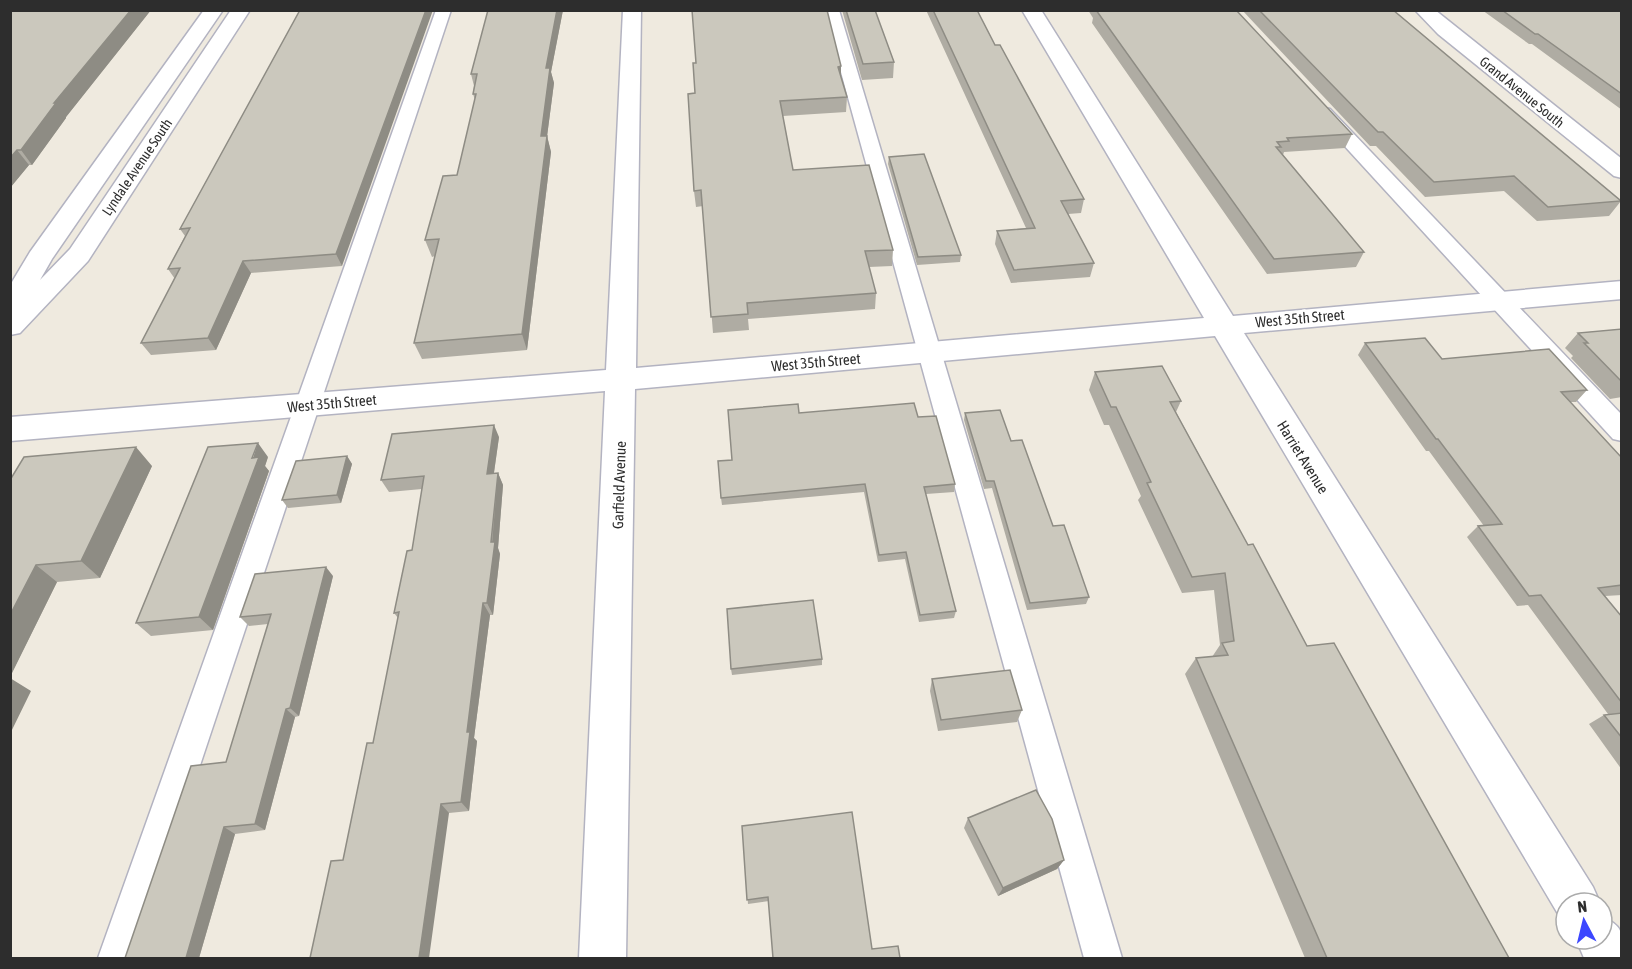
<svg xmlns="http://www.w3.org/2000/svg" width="1632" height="969" font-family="'Asap Condensed',sans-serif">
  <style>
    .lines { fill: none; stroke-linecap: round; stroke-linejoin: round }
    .service-casing { stroke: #b3b3c1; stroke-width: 3 }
    .minor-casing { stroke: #b3b3c1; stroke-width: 3 }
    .secondary-casing { stroke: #b3b3c1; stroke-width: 3 }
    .service { fill: #fff; fill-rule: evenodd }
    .minor { fill: #fff; fill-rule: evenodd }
    .secondary { fill: #fff; fill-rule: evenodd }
    .wall { fill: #afaca3 }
    .shaded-wall { fill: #8e8c84 }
    .building { fill: #cbc8bd; stroke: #8e8c84; stroke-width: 1.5 }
    .labels { text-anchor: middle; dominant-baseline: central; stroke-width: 5; stroke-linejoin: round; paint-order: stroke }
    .far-street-label { font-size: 14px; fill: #2d2d2d; stroke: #fff }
    .street-label { font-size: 15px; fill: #2d2d2d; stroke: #fff }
  </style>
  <rect width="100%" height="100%" fill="#efeadf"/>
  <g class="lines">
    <g class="service-casing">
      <path id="service" d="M 436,10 L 451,10 L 136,958 L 98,958 Z
        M 824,10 L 839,10 L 1122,958 L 1084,958 Z
        M 1324,108 L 1330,109 L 1622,415 L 1622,441 L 1613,439 L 1318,117 L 1315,113 L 1318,109 Z"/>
    </g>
    <g class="minor-casing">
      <path id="minor" d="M 623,10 L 641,10 L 636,368 L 1204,318 L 1022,10 L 1041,10 L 1233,316 L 1622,281 L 1622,299 L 1244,333 L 1593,887 L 1600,903 L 1566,903 L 1566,921 L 1561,919 L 1215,336 L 635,389 L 626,958 L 579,958 L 605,391 L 10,441 L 10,417 L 606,370 Z
        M 1415,10 L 1435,10 L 1622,159 L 1622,178 L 1614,176 L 1438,34 Z
        M 1602,917 C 1626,927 1622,936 1622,958 L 1584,958 L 1576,939 L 1602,939 Z"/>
    </g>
    <g class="secondary-casing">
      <path id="secondary" d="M 204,10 L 223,10 L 52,259 L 40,280 L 70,249 L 231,10 L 250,10 L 88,261 L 20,333 L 10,335 L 12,282 L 30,252 Z"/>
    </g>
    <use href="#service" class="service"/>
    <use href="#minor" class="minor"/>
    <use href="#secondary" class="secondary"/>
  </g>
  <path class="wall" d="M 10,10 L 151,10 L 66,117 L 66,118 L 32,165 L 29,165 L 10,188 Z
    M 300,10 L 342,266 L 251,273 L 216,350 L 151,355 L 141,343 L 175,279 L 168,269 L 185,236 L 180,229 Z
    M 488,10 L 563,10 L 551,72 L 554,83 L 547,136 L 551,152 L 527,350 L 422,359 L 414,343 L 435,256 L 432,257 L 425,240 L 457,175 L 475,100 L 473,94 L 474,86 L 471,74 Z
    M 842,10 L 875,10 L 894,62 L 893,78 L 862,80 Z
    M 926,10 L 977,10 L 995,45 L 1084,199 L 1081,213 L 1068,214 L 1094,263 L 1090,277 L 1011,283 L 995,244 L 997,231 L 1026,228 Z
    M 1088,10 L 1236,10 L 1352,134 L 1345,148 L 1284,152 L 1283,155 L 1364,252 L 1356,267 L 1267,274 L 1092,23 L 1093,18 Z
    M 1242,10 L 1393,10 L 1621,201 L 1609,216 L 1537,221 L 1504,191 L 1425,197 L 1376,146 L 1370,146 Z
    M 1482,10 L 1622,10 L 1622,110 L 1532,44 L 1529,44 Z
    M 696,63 L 841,66 L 841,78 L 847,97 L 846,112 L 783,116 L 793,170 L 893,250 L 892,266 L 869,267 L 876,293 L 875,309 L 748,319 L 749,330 L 713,333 L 703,206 L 696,207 L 694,191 Z
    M 889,157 L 961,255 L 960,262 L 917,265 L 888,164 Z
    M 1622,329 L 1622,397 L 1610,399 L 1571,358 L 1573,356 L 1565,348 L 1578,333 Z
    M 1365,343 L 1442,359 L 1587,390 L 1576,402 L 1570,402 L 1622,458 L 1622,595 L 1605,596 L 1622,617 L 1622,770 L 1589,724 L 1604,715 L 1608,714 L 1528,605 L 1517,606 L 1467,537 L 1478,526 L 1484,526 L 1429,451 L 1426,451 L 1358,355 Z
    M 1095,372 L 1181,401 L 1176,412 L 1248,545 L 1307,646 L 1509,958 L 1305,958 L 1185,674 L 1196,658 L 1212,657 L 1220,645 L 1214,590 L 1182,593 L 1138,500 L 1141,496 L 1109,425 L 1104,425 L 1089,390 Z
    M 799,413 L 918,417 L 955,484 L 954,492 L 926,494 L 956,611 L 954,618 L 919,622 L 905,559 L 878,562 L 864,492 L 722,505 L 721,498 L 732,460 Z
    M 965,413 L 1011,441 L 1089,597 L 1086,604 L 1027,610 L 992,488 L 984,489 L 964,420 Z
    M 499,437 L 494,473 L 498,473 L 503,485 L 498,548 L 500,554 L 493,615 L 490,615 L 474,738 L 477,741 L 469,811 L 449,813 L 343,860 L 373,743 L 398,618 L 394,613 L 412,550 L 422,489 L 389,492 L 381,480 Z
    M 347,456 L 352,464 L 341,503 L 288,508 L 282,500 Z
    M 24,457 L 152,466 L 100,578 L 57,582 L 10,677 Z
    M 268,457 L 265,466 L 269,471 L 213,630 L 151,636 L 136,623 Z
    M 333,576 L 299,716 L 295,717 L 265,830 L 235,834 L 199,958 L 125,958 L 226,762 L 268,624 L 249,626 L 240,617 Z
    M 822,659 L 822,665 L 732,675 L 731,669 Z
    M 932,679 L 1022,710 L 1017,722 L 938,731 L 930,691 Z
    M 968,818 L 1064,860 L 1057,869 L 998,896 L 964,828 Z
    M 742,826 L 872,949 L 900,958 L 773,958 L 769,901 L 748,904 Z"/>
  <path class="shaded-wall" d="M 131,10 L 151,10 L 66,117 L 66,118 L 32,165 L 21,150 L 54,103 Z
    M 426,10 L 433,10 L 342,266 L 336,254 Z
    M 557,10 L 563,10 L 551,72 L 554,83 L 545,152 L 541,136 L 546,68 Z
    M 841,66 L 841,81 L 838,67 Z
    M 547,136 L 551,152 L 527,350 L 522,334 Z
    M 17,150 L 29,165 L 10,188 L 10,158 Z
    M 243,261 L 251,273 L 216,350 L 208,338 Z
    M 494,425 L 499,437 L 492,486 L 487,474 Z
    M 258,443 L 268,457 L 265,466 L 269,471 L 213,630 L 199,617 Z
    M 136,447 L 152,466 L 100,578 L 81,561 Z
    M 347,456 L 352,464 L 341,503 L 337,495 Z
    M 498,473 L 503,485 L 498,548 L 500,554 L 493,615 L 487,603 Z
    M 36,565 L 57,582 L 10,677 L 10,615 Z
    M 326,567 L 333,576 L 299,716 L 290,708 Z
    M 483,603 L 490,615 L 474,738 L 477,741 L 469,811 L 461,802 L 467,732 Z
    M 10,678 L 31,691 L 10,734 Z
    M 286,709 L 295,717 L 265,830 L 255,824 Z
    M 441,804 L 449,813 L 429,958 L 419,958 Z
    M 224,827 L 235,834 L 199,958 L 186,958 Z
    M 1064,860 L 1057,869 L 998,896 L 1003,888 Z"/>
  <path class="building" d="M 10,10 L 131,10 L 54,103 L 56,103 L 21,150 L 17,150 L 10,158 Z
    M 300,10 L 426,10 L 336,254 L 243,261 L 208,338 L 141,343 L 180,268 L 168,269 L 190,228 L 180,229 Z
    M 488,10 L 557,10 L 546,68 L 550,68 L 541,136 L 547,136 L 522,334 L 414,343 L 439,239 L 425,240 L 443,176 L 457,175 L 476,94 L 473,94 L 477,74 L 471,74 Z
    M 692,10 L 827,10 L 841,66 L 838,67 L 847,97 L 780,101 L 793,170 L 869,165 L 893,250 L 865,251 L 876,293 L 747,303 L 748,314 L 711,317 L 701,190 L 694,191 L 688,94 L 695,93 L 693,63 L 696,63 Z
    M 846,10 L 875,10 L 894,62 L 863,64 Z
    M 933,10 L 977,10 L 995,45 L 1000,45 L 1084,199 L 1061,201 L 1094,263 L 1014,270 L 997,231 L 1035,228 Z
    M 1096,10 L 1236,10 L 1352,134 L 1287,138 L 1289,141 L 1277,142 L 1281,147 L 1276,147 L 1364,252 L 1274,259 Z
    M 1259,10 L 1393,10 L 1621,201 L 1548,207 L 1514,176 L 1434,182 L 1383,132 L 1378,132 Z
    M 1502,10 L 1622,10 L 1622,94 L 1538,34 L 1535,34 Z
    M 924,154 L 961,255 L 918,257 L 889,157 Z
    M 1622,329 L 1622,382 L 1584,343 L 1588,343 L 1578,333 Z
    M 1425,338 L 1442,359 L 1549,349 L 1587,390 L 1561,392 L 1622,458 L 1622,585 L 1598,588 L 1622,617 L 1622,703 L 1541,595 L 1529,596 L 1478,526 L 1502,524 L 1438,439 L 1436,439 L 1365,343 Z
    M 1162,366 L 1181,401 L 1170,402 L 1248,545 L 1253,544 L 1307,646 L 1334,643 L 1509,958 L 1327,958 L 1196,658 L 1228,655 L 1222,643 L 1234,641 L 1225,573 L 1192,577 L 1147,483 L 1151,482 L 1116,407 L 1111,407 L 1095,372 Z
    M 914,403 L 918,417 L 936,416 L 955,484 L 924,487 L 956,611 L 920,615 L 906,552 L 879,555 L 865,484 L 721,498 L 718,461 L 732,460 L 728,410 L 798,404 L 799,413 Z
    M 1000,410 L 1011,441 L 1022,440 L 1053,526 L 1064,525 L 1089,597 L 1030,603 L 994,481 L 986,481 L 965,413 Z
    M 494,425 L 487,474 L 498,473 L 491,542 L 495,542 L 487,603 L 483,603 L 467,732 L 470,732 L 461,802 L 441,804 L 419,958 L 310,958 L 331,861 L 343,860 L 367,743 L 373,743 L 399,612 L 394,613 L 407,551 L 412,550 L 424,476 L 381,480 L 392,434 Z
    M 258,443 L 252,458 L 259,457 L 199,617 L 136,623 L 208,447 Z
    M 136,447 L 81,561 L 36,565 L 10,615 L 10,480 L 24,457 Z
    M 347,456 L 337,495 L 282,500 L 296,461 Z
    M 326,567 L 290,708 L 286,709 L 255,824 L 224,827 L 186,958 L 125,958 L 191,766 L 226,762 L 271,614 L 240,617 L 255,574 Z
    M 813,600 L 822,659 L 731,669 L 727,609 Z
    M 1010,670 L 1022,710 L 941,720 L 932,679 Z
    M 1622,713 L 1622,738 L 1604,715 Z
    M 1036,790 L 1052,819 L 1064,860 L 1003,888 L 968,818 Z
    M 852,812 L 872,949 L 898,946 L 900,958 L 773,958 L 768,897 L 747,900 L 742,826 Z"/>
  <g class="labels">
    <g class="far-street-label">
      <text transform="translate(1522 92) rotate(39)">Grand Avenue South</text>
      <text transform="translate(137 167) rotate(-56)">Lyndale Avenue South</text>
    </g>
    <g class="street-label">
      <text transform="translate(1300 318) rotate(-5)">West 35th Street</text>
      <text transform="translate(816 362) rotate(-5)">West 35th Street</text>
      <text transform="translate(332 403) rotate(-5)">West 35th Street</text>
      <text transform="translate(1303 457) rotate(58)">Harriet Avenue</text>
      <text transform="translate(619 485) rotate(-88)">Garfield Avenue</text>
    </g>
  </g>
  <rect width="1632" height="969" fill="none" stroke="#2d2d2d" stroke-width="24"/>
  <g transform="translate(1584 921) rotate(353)"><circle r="28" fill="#ffffff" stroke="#ababab" stroke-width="1.5"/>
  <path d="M0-4.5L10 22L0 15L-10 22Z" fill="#3c47ff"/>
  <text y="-9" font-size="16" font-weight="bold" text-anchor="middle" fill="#2d2d2d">N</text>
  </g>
</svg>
